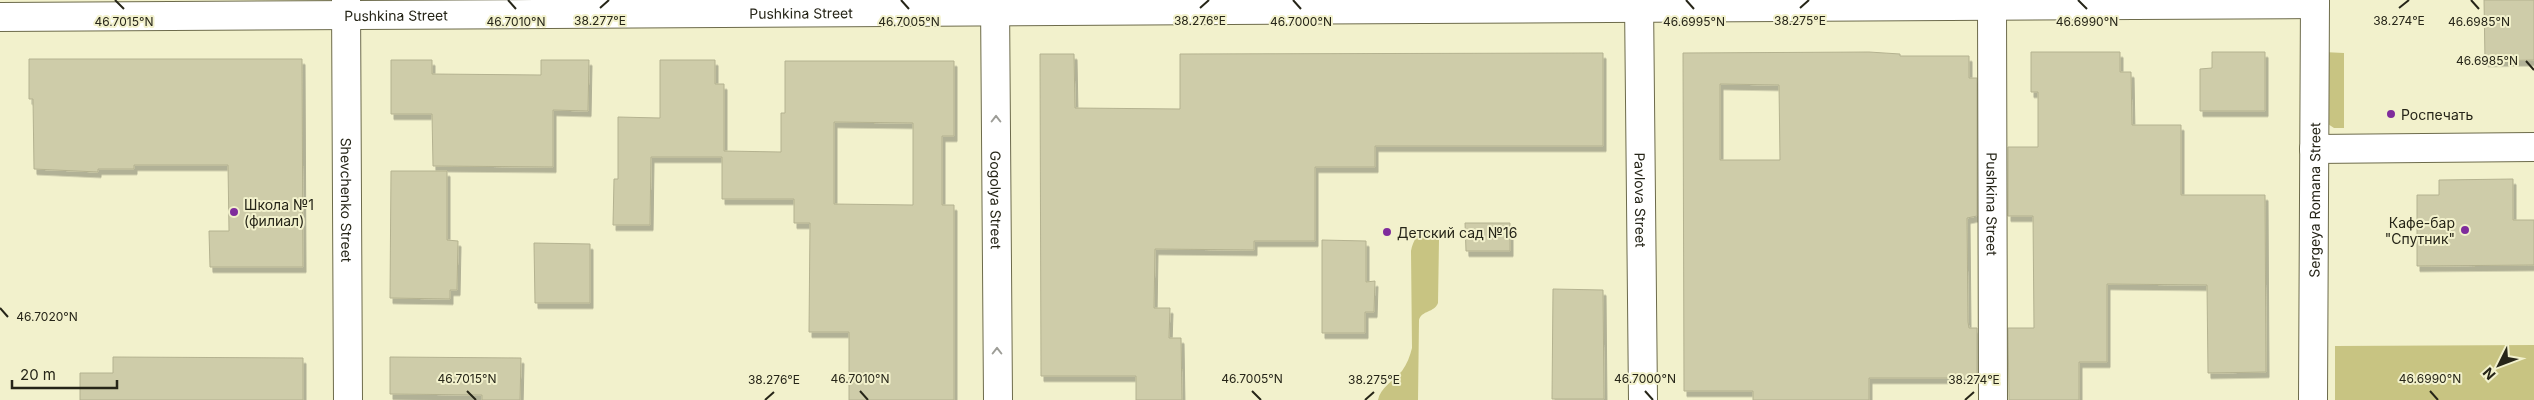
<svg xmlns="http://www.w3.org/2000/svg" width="2534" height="400" font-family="Inter,sans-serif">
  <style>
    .green { fill: #c8c482 }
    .building { fill: #cecca9; stroke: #b4b290; fill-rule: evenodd; filter: url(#shadow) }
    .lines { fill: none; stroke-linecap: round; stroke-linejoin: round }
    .minor-casing { stroke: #6d6b4b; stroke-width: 30 }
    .minor { stroke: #fff; stroke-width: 28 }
    .oneway { stroke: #9d9d97 }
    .ticks { fill: none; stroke: #262518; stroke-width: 2 }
    .poi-dot { fill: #7f2c9c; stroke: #f2f1cc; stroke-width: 2 }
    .labels { text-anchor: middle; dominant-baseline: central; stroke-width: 4; stroke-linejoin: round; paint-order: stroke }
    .street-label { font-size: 14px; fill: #262518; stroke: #f2f1cc }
    .poi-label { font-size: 14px; fill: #262518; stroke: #f2f1cc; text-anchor: start }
    .ticks-label { font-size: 12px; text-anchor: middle; fill: #262518; stroke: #f2f1cc; stroke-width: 4; stroke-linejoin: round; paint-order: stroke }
  </style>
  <defs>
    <filter id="shadow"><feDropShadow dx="3" dy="5.5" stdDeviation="0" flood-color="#0004"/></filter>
  </defs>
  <rect width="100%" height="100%" fill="#f2f1cc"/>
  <path class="green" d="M 2323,52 L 2344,53 L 2344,128 L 2334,128 L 2328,124 Z
    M 1430,231 L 1437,234 L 1439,240 L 1438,303 C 1434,313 1422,310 1419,320 L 1418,400 L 1378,400 C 1380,388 1394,380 1402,371 C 1407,364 1410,356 1412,348 L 1411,251 C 1413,240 1418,232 1430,231 Z
    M 2534,345 L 2534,400 L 2335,400 L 2335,346 Z"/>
  <path class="building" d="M 2484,0 L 2534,0 L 2534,60 L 2485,61 Z
    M 1869,52 L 1900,54 L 1900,56 L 1969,56 L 1969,78 L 1977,78 L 1977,216 L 1967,218 L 1968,322 L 1969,328 L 1977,328 L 1977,378 L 1869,378 L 1869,400 L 1753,400 L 1753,391 L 1684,391 L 1683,53 ZM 1720,84 L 1779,85 L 1780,160 L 1720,160 Z
    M 2031,52 L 2120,52 L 2120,72 L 2131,72 L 2132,125 L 2181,125 L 2181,195 L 2265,195 L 2266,372 L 2208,373 L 2207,285 L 2107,284 L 2107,362 L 2079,362 L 2079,400 L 2009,400 L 2008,328 L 2034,328 L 2033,216 L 2008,216 L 2008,147 L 2038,147 L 2038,92 L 2031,92 Z
    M 2212,52 L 2265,52 L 2265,111 L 2200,111 L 2200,69 L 2212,68 Z
    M 1603,53 L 1603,146 L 1375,146 L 1375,167 L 1315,167 L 1315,241 L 1254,241 L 1254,250 L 1155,249 L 1154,308 L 1170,308 L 1169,338 L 1181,338 L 1182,400 L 1136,400 L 1136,376 L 1041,376 L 1040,54 L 1074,54 L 1075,108 L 1180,109 L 1180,54 Z
    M 29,59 L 302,59 L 303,267 L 210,267 L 209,231 L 229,231 L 228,165 L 134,165 L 134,169 L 98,169 L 98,172 L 34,169 L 33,99 L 29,99 Z
    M 391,60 L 432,60 L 432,74 L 541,75 L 541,60 L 589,60 L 588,111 L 553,110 L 553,167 L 433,166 L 432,114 L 391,114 Z
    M 660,60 L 715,60 L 715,84 L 724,84 L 724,151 L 781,152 L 781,113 L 785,113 L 785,61 L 954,61 L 954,136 L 942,136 L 942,205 L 954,205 L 954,400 L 849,400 L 849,332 L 809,332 L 810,223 L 794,223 L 794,199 L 722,199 L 722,157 L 651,157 L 650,225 L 613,225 L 614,179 L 618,179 L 618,117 L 660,118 ZM 834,122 L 913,123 L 913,205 L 834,204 Z
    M 391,171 L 447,171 L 447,240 L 458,241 L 457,290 L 450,290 L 450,299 L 390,298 Z
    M 2513,179 L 2513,220 L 2534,220 L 2534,265 L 2417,266 L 2417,195 L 2439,195 L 2439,180 Z
    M 1465,223 L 1510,223 L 1510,251 L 1466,251 Z
    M 1322,240 L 1366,241 L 1366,282 L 1375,281 L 1374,312 L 1365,312 L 1365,333 L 1322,333 Z
    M 534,243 L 590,244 L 590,303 L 535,303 Z
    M 1553,289 L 1603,290 L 1604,399 L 1552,399 Z
    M 113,357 L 303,358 L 303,400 L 80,400 L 80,373 L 113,373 Z
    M 390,357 L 521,358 L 520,400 L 482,400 L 482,395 L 390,394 Z"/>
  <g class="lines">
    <g class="minor-casing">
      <g id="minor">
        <path id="s1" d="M 346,0 L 348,400"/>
        <path id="s2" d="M 995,0 L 998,400"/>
        <path id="s3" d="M 1639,0 L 1643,400"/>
        <path id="s4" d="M 1992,6 L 1993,400"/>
        <path id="s5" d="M 0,17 L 2315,4"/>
        <path d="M 2314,149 L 2534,147"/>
        <path id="s6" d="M 2313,400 L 2315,0"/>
      </g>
    </g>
    <use href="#minor" class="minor"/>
  </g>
  <defs><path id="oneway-chevron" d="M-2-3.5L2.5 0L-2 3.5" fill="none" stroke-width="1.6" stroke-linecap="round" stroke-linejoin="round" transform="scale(1.25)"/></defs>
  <g class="oneway">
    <use href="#oneway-chevron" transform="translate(996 119) rotate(-90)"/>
    <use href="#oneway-chevron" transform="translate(997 351) rotate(-90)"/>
  </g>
  <path class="ticks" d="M 115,0 L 124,9M 508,0 L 516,9M 901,0 L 909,9M 1293,0 L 1301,9M 1686,0 L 1694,9M 2078,0 L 2087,9M 2471,0 L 2479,9M 600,8 L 609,0M 1200,8 L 1209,0M 1800,8 L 1809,0M 2399,8 L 2409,0M 2526,61 L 2534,70M 0,308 L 8,317M 467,391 L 476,400M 860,391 L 868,400M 1252,391 L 1261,400M 1645,391 L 1653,400M 2430,391 L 2438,400M 765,400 L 774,392M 1365,400 L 1374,392M 1965,400 L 1974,392"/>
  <g class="poi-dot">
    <circle cx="2391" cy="114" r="5"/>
    <circle cx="234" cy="212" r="5"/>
    <circle cx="2465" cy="230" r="5"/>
    <circle cx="1387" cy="232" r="5"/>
  </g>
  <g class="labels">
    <g class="street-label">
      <text stroke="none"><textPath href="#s5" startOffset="801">Pushkina Street</textPath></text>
      <text stroke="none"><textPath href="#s5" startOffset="396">Pushkina Street</textPath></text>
      <text stroke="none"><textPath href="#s1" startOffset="200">Shevchenko Street</textPath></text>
      <text stroke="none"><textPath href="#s2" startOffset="200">Gogolya Street</textPath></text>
      <text stroke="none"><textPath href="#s3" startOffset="200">Pavlova Street</textPath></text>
      <text stroke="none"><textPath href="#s6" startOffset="200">Sergeya Romana Street</textPath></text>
      <text stroke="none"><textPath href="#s4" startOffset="198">Pushkina Street</textPath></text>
    </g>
    <g class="poi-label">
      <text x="2401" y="114">Роспечать</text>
      <text x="244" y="204">Школа №1<tspan x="244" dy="16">(филиал)</tspan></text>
      <text x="2455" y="222" text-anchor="end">Кафе-бар<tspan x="2455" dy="16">"Спутник"</tspan></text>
      <text x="1397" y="232">Детский сад №16</text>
    </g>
  </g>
  <g class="ticks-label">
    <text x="600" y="25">38.277°E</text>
    <text x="1200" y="25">38.276°E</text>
    <text x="1800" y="25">38.275°E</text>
    <text x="2399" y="25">38.274°E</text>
    <text x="124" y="26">46.7015°N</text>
    <text x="516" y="26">46.7010°N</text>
    <text x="909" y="26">46.7005°N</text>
    <text x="1694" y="26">46.6995°N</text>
    <text x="2087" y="26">46.6990°N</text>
    <text x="2479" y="26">46.6985°N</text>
    <text x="1301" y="26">46.7000°N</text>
    <text x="2487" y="65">46.6985°N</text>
    <text x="47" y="321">46.7020°N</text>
    <text x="467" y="383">46.7015°N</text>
    <text x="860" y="383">46.7010°N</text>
    <text x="1252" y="383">46.7005°N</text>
    <text x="1645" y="383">46.7000°N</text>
    <text x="2430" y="383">46.6990°N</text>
    <text x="774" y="384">38.276°E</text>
    <text x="1374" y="384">38.275°E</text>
    <text x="1974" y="384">38.274°E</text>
  </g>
  <g transform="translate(2499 365) rotate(228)" stroke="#f2f1cc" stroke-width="4" paint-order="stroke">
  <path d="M0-4L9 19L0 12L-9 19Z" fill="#262518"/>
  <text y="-8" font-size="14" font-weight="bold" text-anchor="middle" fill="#262518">N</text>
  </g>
  <path d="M12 380v8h105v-8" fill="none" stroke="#262518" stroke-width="2.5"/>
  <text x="20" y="380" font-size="15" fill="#262518" stroke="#f2f1cc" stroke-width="4" paint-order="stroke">20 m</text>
</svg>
